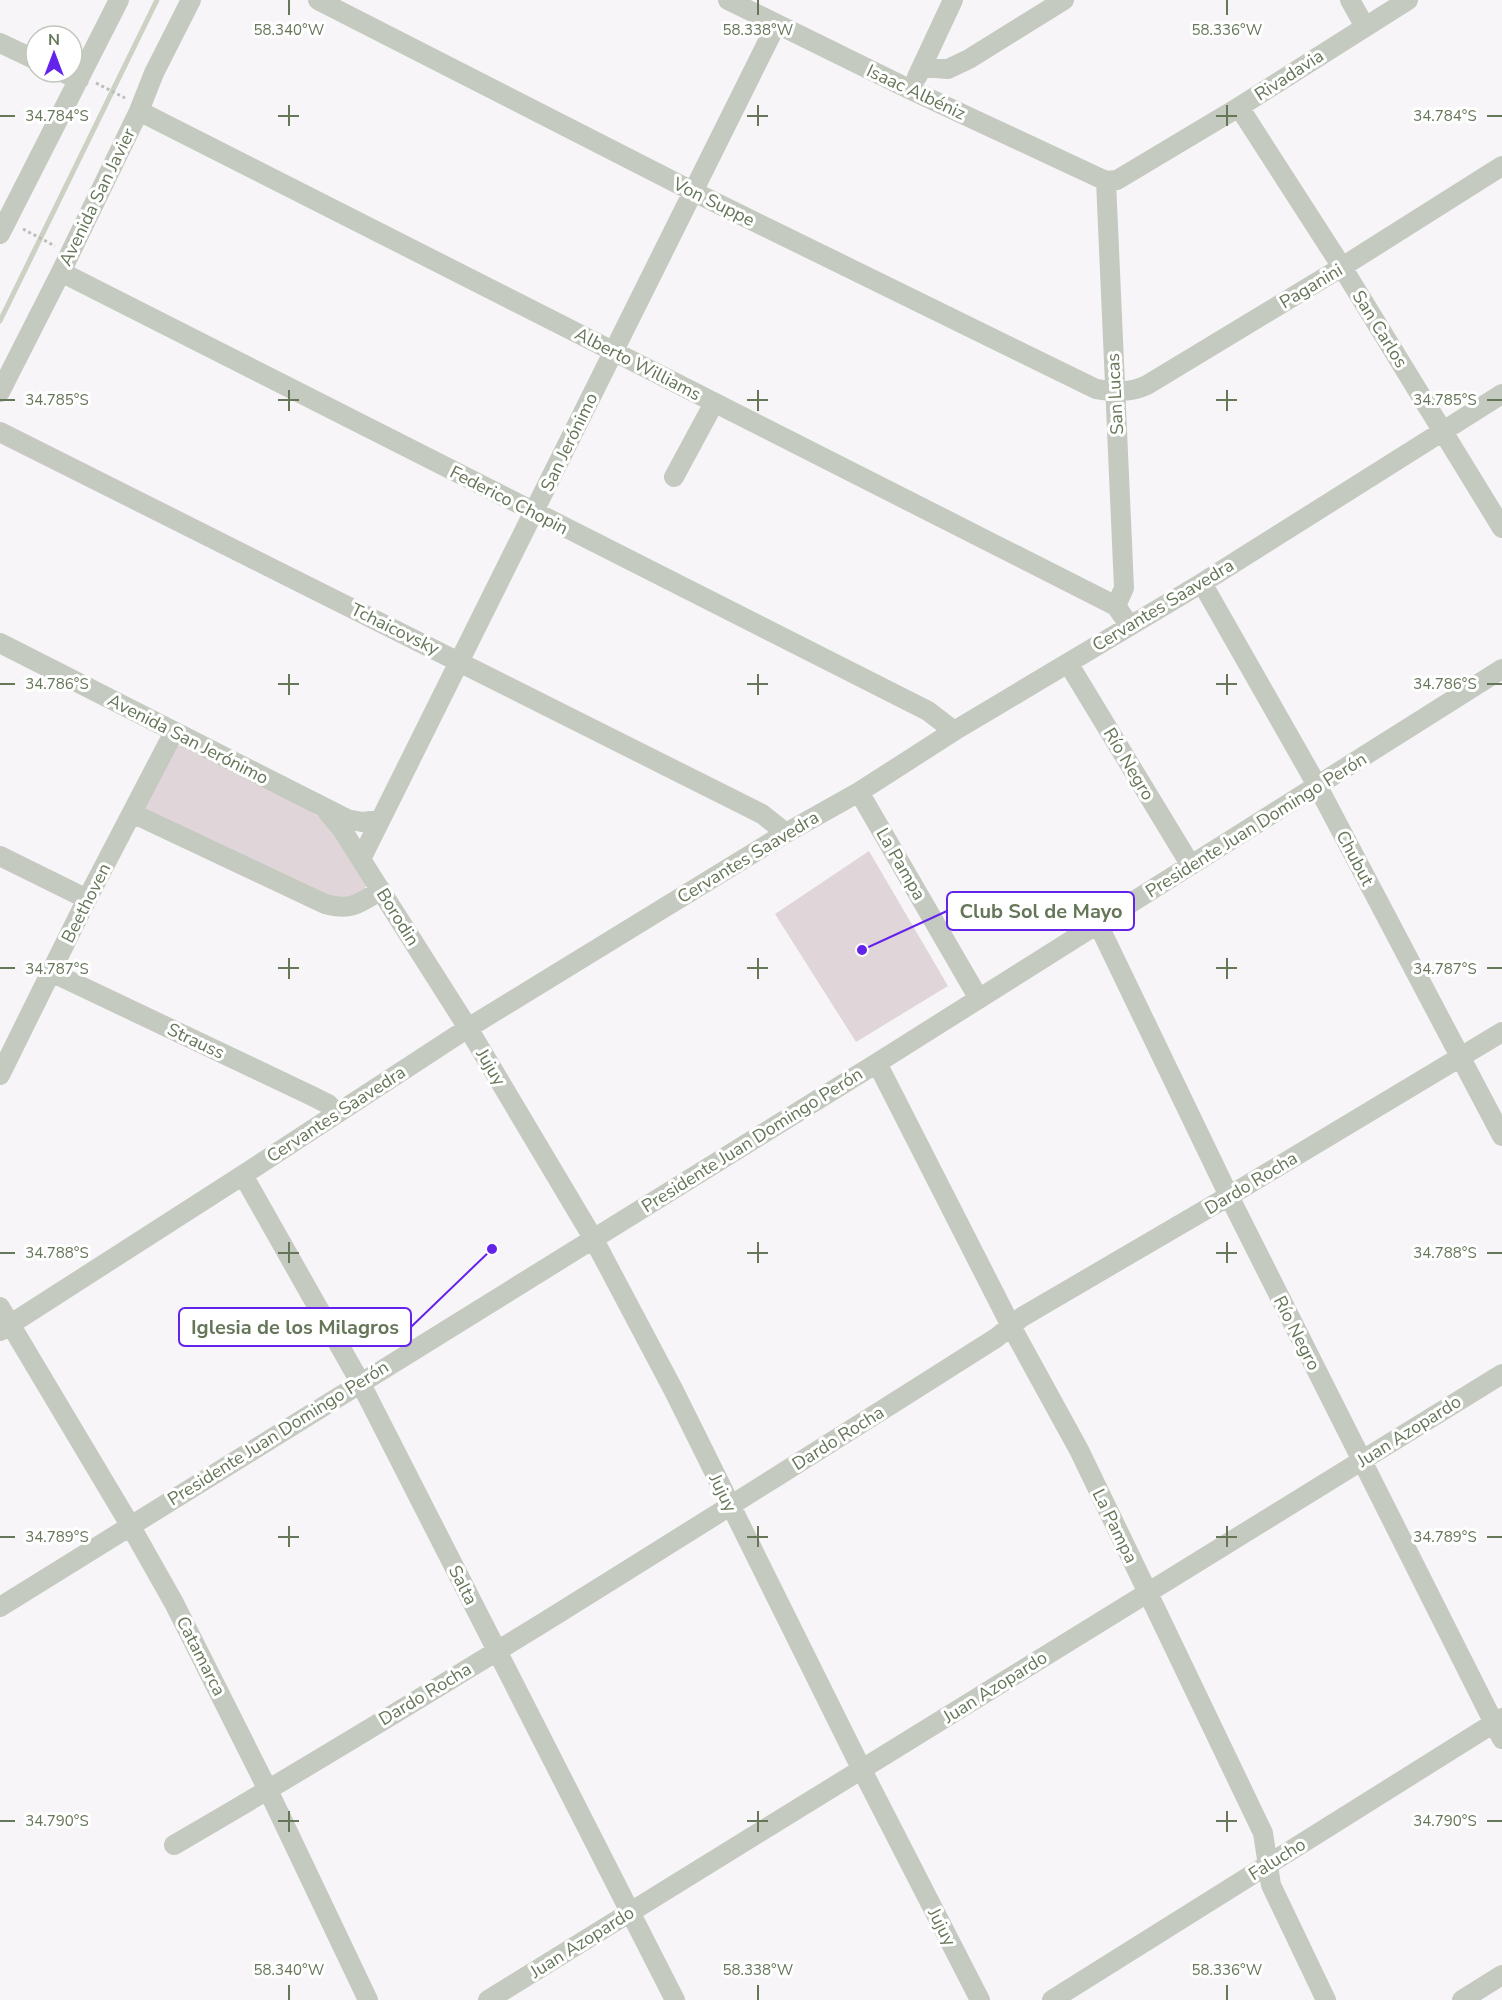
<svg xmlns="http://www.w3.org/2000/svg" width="1502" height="2000" font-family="'Nunito Sans',sans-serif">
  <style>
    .green { fill: #e0d6d9 }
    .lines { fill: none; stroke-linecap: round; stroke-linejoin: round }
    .stream { stroke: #ccd1c3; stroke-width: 5 }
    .path { stroke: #babfb7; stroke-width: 3; stroke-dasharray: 3 3; stroke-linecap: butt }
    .minor { stroke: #c5cac1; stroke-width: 20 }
    .ticks { fill: none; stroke: #667659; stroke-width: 2 }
    .labels { text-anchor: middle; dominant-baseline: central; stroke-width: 6; stroke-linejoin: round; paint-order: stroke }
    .street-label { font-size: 18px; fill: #667659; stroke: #fff }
    .ticks-label { font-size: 15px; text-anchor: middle; fill: #667659; stroke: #fff; stroke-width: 6; stroke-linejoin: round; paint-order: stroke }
    .leader { fill: none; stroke: #6423eb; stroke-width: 2 }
    .callout-dot { fill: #6423eb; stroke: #fff; stroke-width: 2 }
    .callout { fill: #fff; stroke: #6423eb; stroke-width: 2 }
    .callout-label { font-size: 20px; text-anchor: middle; font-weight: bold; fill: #667659 }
  </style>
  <rect width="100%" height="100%" fill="#f8f5f8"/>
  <path class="green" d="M 175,746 L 182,746 L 311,811 L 326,823 L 369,883 L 358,897 L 329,897 L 144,808 Z
    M 869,851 L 948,986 L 856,1042 L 775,914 Z"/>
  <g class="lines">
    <path class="stream" d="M 0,321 L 157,0"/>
    <path class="path" d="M 96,83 L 125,98
      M 23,229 L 55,246"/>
    <path class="minor" d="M 318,0 L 694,192 L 1096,389 C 1115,392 1130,393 1147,385 L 1342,267 L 1502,166
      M 728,0 L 911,90 L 1106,181 L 1117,180 L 1239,107 L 1408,0
      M 1350,0 L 1365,27
      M 0,43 L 36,60
      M 922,67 L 948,69 L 969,59 L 1064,0
      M 62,72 L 79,80
      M 917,77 L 953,0
      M 1239,107 L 1342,267 L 1502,528
      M 139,111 L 1116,606 L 1129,625
      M 1106,181 L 1124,588 L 1116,606
      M 0,234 L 119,0
      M 61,272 L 928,711 L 954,731
      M 0,392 L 61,272 L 139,111 L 154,73 L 191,0
      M 0,432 L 762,814 L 786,833
      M 674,477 L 714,403
      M 1202,583 L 1318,787 L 1502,1136
      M 0,643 L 347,819 L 362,822 L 380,820
      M 1068,663 L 1190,864
      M 859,792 L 979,999
      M 325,809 L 341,828 L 468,1028 L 593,1238 L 674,1391 L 862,1770 L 980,2000
      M 132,813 L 325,904 C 351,911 359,904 381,890
      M 0,856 L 87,899
      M 361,859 L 776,25
      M 1098,924 L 1229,1196 L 1502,1739
      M 51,972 L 312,1096 L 328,1104 L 337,1113
      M 877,1063 L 1011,1326 L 1079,1450 L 1148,1593 L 1263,1833 L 1271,1885 L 1326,2000
      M 0,1075 L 87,899 L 174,732
      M 243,1175 L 360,1382 L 675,2000
      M 0,1307 L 130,1525 L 174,1603 L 268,1790 L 368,2000
      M 0,1331 L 243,1175 L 468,1028 L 786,833 L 859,792 L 954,731 L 1202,583 L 1502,394
      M 0,1607 L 877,1063 L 1502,669
      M 174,1845 C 452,1683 724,1510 996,1338 L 1022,1317 L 1229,1196 L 1502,1032
      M 488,2000 L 1502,1374
      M 1052,2000 L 1502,1718
      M 1462,2000 L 1502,1975"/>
  </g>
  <path class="ticks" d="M 289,0 L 289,15M 758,0 L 758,15M 1227,0 L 1227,15M 289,105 L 289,126M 758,105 L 758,126M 1227,105 L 1227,126M 0,116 L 15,116M 278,116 L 299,116M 747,116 L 768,116M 1216,116 L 1237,116M 1487,116 L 1502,116M 289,390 L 289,411M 758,390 L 758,411M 1227,390 L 1227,411M 0,400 L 15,400M 278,400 L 299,400M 747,400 L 768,400M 1216,400 L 1237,400M 1487,400 L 1502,400M 289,674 L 289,695M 758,674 L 758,695M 1227,674 L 1227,695M 0,684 L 15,684M 278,684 L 299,684M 747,684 L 768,684M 1216,684 L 1237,684M 1487,684 L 1502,684M 289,958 L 289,979M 758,958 L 758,979M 1227,958 L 1227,979M 0,968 L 15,968M 278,968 L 299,968M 747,968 L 768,968M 1216,968 L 1237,968M 1487,968 L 1502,968M 289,1242 L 289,1263M 758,1242 L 758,1263M 1227,1242 L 1227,1263M 0,1253 L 15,1253M 278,1253 L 299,1253M 747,1253 L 768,1253M 1216,1253 L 1237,1253M 1487,1253 L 1502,1253M 289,1526 L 289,1547M 758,1526 L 758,1547M 1227,1526 L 1227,1547M 0,1537 L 15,1537M 278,1537 L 299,1537M 747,1537 L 768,1537M 1216,1537 L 1237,1537M 1487,1537 L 1502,1537M 289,1811 L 289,1832M 758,1811 L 758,1832M 1227,1811 L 1227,1832M 0,1821 L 15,1821M 278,1821 L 299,1821M 747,1821 L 768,1821M 1216,1821 L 1237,1821M 1487,1821 L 1502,1821M 289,1985 L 289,2000M 758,1985 L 758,2000M 1227,1985 L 1227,2000"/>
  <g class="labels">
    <g class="street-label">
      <text transform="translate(1289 75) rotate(-33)">Rivadavia</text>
      <text transform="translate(916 92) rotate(25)">Isaac Albéniz</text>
      <text transform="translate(97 197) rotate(-64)">Avenida San Javier</text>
      <text transform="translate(714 202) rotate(26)">Von Suppe</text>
      <text transform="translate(1311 286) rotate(-31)">Paganini</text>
      <text transform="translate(1380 329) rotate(58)">San Carlos</text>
      <text transform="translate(638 364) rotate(27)">Alberto Williams</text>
      <text transform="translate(1115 394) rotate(-93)">San Lucas</text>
      <text transform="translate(569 442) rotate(-64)">San Jerónimo</text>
      <text transform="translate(509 500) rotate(27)">Federico Chopin</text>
      <text transform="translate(1163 605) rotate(-31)">Cervantes Saavedra</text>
      <text transform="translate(395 629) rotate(26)">Tchaicovsky</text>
      <text transform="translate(188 739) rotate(27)">Avenida San Jerónimo</text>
      <text transform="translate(1129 764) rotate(59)">Río Negro</text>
      <text transform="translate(1256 825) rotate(-32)">Presidente Juan Domingo Perón</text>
      <text transform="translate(748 857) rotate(-31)">Cervantes Saavedra</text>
      <text transform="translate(1355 858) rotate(62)">Chubut</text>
      <text transform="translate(901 864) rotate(60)">La Pampa</text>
      <text transform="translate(86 903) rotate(-63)">Beethoven</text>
      <text transform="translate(398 917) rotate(58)">Borodin</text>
      <text transform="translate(196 1041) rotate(25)">Strauss</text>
      <text transform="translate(491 1067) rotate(59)">Jujuy</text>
      <text transform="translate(336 1114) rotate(-33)">Cervantes Saavedra</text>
      <text transform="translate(752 1140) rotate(-32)">Presidente Juan Domingo Perón</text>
      <text transform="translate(1251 1183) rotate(-31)">Dardo Rocha</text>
      <text transform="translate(1297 1333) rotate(63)">Río Negro</text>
      <text transform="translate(1409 1431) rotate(-32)">Juan Azopardo</text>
      <text transform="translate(278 1433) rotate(-32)">Presidente Juan Domingo Perón</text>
      <text transform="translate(838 1438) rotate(-32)">Dardo Rocha</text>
      <text transform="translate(723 1493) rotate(64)">Jujuy</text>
      <text transform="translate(1115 1526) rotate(64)">La Pampa</text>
      <text transform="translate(463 1585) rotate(63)">Salta</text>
      <text transform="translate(201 1656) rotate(63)">Catamarca</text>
      <text transform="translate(995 1687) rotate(-32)">Juan Azopardo</text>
      <text transform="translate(425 1694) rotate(-31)">Dardo Rocha</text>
      <text transform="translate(1277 1859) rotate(-32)">Falucho</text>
      <text transform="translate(942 1927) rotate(63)">Jujuy</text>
      <text transform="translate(582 1942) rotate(-32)">Juan Azopardo</text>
    </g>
  </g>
  <g class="ticks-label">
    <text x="289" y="35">58.340°W</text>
    <text x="758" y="35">58.338°W</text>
    <text x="1227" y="35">58.336°W</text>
    <text x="57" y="121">34.784°S</text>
    <text x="1445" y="121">34.784°S</text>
    <text x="57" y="405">34.785°S</text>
    <text x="1445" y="405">34.785°S</text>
    <text x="57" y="689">34.786°S</text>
    <text x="1445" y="689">34.786°S</text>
    <text x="57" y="974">34.787°S</text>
    <text x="1445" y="974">34.787°S</text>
    <text x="57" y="1258">34.788°S</text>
    <text x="1445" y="1258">34.788°S</text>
    <text x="57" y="1542">34.789°S</text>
    <text x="1445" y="1542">34.789°S</text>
    <text x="57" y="1826">34.790°S</text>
    <text x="1445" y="1826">34.790°S</text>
    <text x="289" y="1975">58.340°W</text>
    <text x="758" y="1975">58.338°W</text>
    <text x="1227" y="1975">58.336°W</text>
  </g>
  <path class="leader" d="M862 950L947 911M492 1249L411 1327"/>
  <g class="callout-dot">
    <circle cx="862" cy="950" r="6"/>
    <circle cx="492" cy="1249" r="6"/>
  </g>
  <g class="callout">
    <rect x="947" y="892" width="187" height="38" rx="6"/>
    <rect x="179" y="1308" width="232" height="38" rx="6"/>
  </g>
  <g class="callout-label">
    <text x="1041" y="918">Club Sol de Mayo</text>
    <text x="295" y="1334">Iglesia de los Milagros</text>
  </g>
  <g transform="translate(54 54)"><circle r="28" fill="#ffffff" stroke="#c2c8bd" stroke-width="1.5"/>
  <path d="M0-4.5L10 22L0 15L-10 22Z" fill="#6423eb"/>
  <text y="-9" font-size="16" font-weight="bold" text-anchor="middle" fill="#667659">N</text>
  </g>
</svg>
